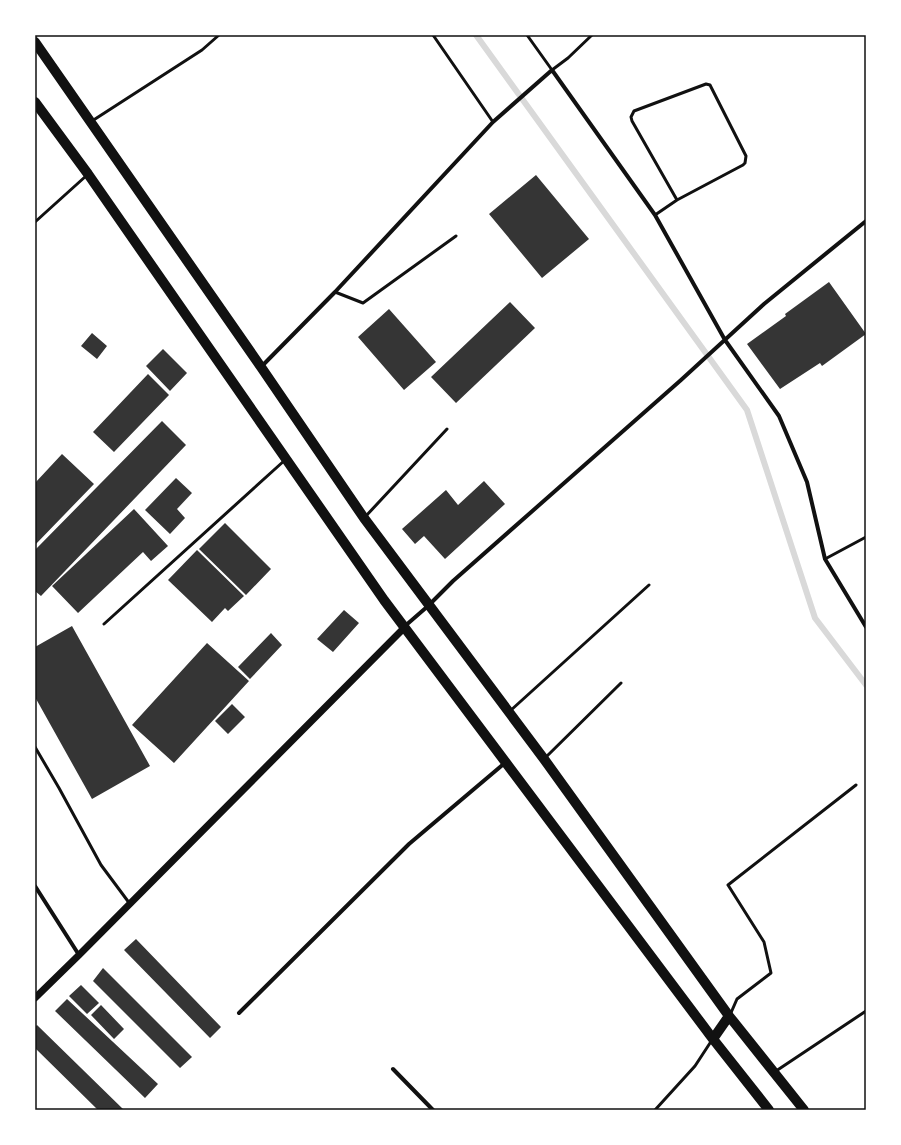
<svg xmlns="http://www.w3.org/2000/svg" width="901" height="1145" font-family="'Crimson Pro',serif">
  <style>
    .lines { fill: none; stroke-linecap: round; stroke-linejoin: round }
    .stream { stroke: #d9d9d9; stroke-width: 6 }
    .building { fill: #353535 }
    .service { stroke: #111; stroke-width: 3 }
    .minor { stroke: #111; stroke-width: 4 }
    .tertiary { stroke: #111; stroke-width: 7 }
    .primary { stroke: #111; stroke-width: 10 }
    .neatline { fill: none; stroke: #111; stroke-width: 1.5 }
  </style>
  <rect width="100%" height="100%" fill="#fff"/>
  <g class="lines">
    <path class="stream" d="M 476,35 L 747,410 L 815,618 L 866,685"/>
  </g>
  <path class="building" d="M 536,175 L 589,239 L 542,278 L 489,214 Z
    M 829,282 L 866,334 L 822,366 L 820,363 L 780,389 L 747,344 L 786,316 L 785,314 Z
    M 510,302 L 535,328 L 456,403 L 431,377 Z
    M 389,309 L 436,362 L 404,390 L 358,337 Z
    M 92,333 L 107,346 L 97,359 L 81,346 Z
    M 163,349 L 187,373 L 170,391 L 146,366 Z
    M 148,374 L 169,395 L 114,452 L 93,432 Z
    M 162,421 L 186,445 L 41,596 L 35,591 L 35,550 Z
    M 62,454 L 94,484 L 35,545 L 35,483 Z
    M 176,478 L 192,493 L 177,509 L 185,518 L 170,534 L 145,510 Z
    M 484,481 L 505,504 L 445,559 L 424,536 L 415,544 L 402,529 L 446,490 L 458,505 Z
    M 134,509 L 168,546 L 151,561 L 143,552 L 78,613 L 52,586 Z
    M 225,523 L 271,569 L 246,595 L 199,549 Z
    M 197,550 L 244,596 L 228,611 L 225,608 L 212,622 L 168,580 Z
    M 344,610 L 359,623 L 333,652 L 317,639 Z
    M 72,626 L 150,766 L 92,799 L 35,697 L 35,647 Z
    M 271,633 L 282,645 L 250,679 L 238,667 Z
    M 207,643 L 249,681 L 174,763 L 132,725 Z
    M 232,704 L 245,717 L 228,734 L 215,721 Z
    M 136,939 L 221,1027 L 210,1038 L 124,950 Z
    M 103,968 L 192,1057 L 180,1068 L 93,981 Z
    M 81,985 L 99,1003 L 87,1014 L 69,996 Z
    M 67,999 L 158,1084 L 145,1098 L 55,1011 Z
    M 101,1005 L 124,1029 L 114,1039 L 91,1015 Z
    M 37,1025 L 124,1110 L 98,1110 L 35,1048 L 35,1027 Z"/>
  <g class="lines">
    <path class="service" d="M 433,35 L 493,122
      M 527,35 L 552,70 L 568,58 L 592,35
      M 92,121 L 202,50 L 219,35
      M 655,215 L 677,200 L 743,165 L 745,163 L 746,156 L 711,87 L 710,85 L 706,84 L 634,111 L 631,117 L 632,121 L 677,200
      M 35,222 L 86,176
      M 335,292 L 363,303 L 456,236
      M 365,517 L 447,429
      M 825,559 L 866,537
      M 104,624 L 285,460
      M 510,711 L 649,585
      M 35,747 L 59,788 L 101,865 L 130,904
      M 545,758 L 621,683
      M 730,1015 L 737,999 L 771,973 L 764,942 L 728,885 L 856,785
      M 776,1071 L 866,1011
      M 655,1110 L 695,1066 L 712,1040"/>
    <path class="minor" d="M 261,367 L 335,292 L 493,122 L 552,70 L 655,215 L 725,340 L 779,416 L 807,482 L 825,559 L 866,627
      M 405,626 L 428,606 L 453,581 L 681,380 L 764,304 L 866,221
      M 35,886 L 79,955
      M 239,1013 L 409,844 L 506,762
      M 393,1069 L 433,1110"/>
    <path class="tertiary" d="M 35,998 L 79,955 L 405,627"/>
    <path class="primary" d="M 35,42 L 261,367 L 364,518 L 544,759 L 729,1016 L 804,1110
      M 35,102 L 88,174 L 384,600 L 713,1039 L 769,1110
      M 713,1039 L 729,1016"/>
  </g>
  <rect width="901" height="1145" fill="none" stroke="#ffffff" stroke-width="72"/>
  <rect x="36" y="36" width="829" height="1073" class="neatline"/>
</svg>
